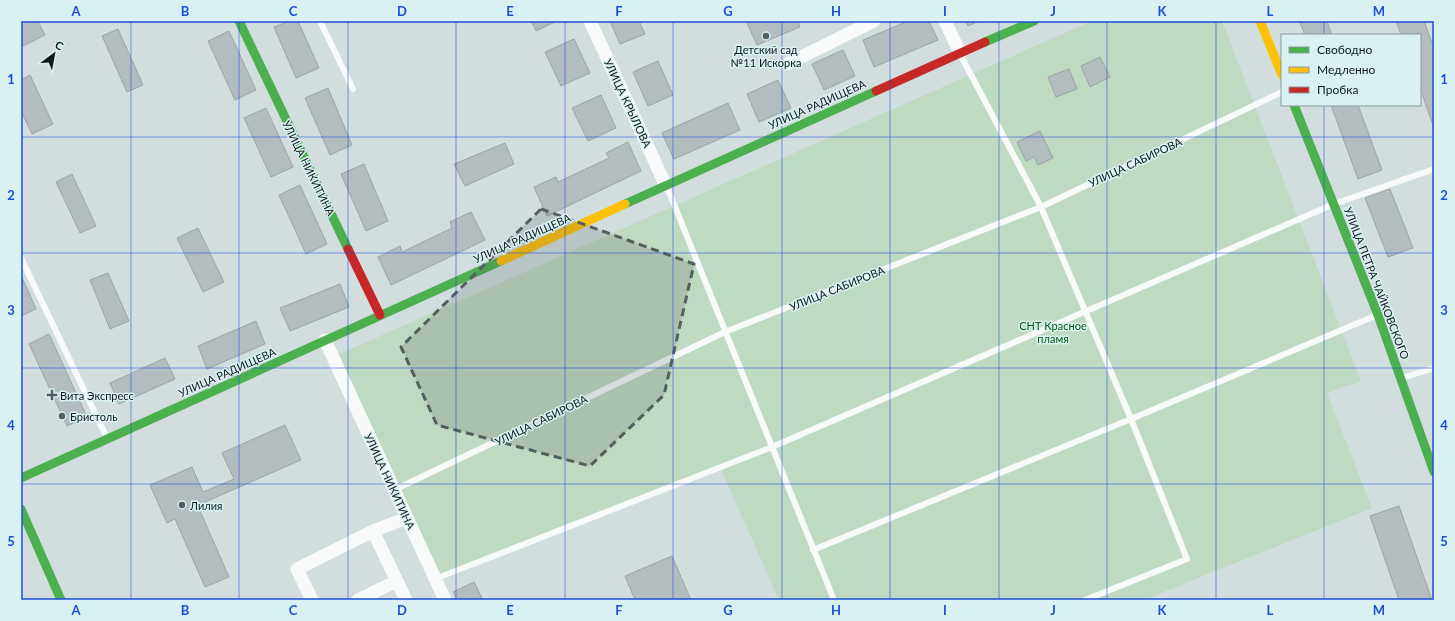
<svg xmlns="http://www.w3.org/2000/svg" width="1455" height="621" font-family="Lato,sans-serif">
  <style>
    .green { fill: #bfdac2 }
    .building { fill: #b3bcbe; stroke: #9ba4a6 }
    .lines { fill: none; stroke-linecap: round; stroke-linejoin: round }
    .lane { stroke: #f8fafa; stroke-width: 6 }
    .street { stroke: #f8fafa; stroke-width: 13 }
    .fast { stroke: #4caf50; stroke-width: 9 }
    .slow { stroke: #ffc107; stroke-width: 9 }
    .jam { stroke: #c62828; stroke-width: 9 }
    .marked { fill: #555f5f; fill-opacity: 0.2; stroke: #555f5f; stroke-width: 3; stroke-dasharray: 8 5; stroke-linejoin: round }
    .grid { fill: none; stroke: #1d4ed8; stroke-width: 1; stroke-opacity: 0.55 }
    .poi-dot { fill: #555f5f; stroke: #d9f1f2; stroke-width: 1.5 }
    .labels { text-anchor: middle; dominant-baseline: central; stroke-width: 3; stroke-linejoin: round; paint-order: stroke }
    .poi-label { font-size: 11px; fill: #111a1a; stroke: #d9f1f2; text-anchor: start }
    .street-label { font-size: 11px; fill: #111a1a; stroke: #d9f1f2 }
    .park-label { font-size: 11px; fill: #055c0e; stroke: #d9f1f2 }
    .neatline { fill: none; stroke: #1d4ed8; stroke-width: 1.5 }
    .grid-label { font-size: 13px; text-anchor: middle; font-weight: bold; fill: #1d4ed8 }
  </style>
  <rect width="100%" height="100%" fill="#d2dede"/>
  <path class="green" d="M 1092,21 L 1222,21 L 1361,381 L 1327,393 L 1372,508 L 1144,600 L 779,600 L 719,465 L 431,585 L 328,359 Z"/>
  <path class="building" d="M 25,21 L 38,21 L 45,35 L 21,47 L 21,23 Z
    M 289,21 L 298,21 L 319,68 L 296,78 L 274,27 Z
    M 531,21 L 557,21 L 536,31 Z
    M 610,21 L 639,21 L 645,34 L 620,44 Z
    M 752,21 L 798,21 L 800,27 L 757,45 L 747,23 Z
    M 908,21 L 929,21 L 938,40 L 874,67 L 863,40 Z
    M 966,21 L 979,21 L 968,26 Z
    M 1306,21 L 1327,21 L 1332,35 L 1305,35 L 1300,23 Z
    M 1396,21 L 1424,21 L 1434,48 L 1434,128 L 1420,88 L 1420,35 L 1401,35 Z
    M 118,29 L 143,85 L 127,92 L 102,36 Z
    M 229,31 L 256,90 L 235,100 L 208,41 Z
    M 574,39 L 590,73 L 561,86 L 545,52 Z
    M 843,50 L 855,76 L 824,90 L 812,64 Z
    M 1100,57 L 1110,77 L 1090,87 L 1081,66 Z
    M 658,61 L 673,95 L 648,106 L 633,72 Z
    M 1069,69 L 1077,89 L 1056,97 L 1048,77 Z
    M 30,75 L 53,124 L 32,134 L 21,111 L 21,80 Z
    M 778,80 L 791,108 L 759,122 L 747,94 Z
    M 328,88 L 352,145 L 330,155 L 305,98 Z
    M 601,95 L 616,128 L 588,141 L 572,108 Z
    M 728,103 L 740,130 L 674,159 L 662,133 Z
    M 1331,105 L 1358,105 L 1382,170 L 1358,179 Z
    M 266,108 L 293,167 L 271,177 L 244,118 Z
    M 1040,131 L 1053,158 L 1038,165 L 1034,157 L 1026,161 L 1017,142 Z
    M 628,142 L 641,171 L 547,216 L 534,187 L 556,177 L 558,182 L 609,158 L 606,153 Z
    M 505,143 L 514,164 L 465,186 L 454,164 Z
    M 364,164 L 388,221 L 366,231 L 341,174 Z
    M 72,174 L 96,226 L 80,233 L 56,182 Z
    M 300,185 L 327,244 L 306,254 L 279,195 Z
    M 1390,189 L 1413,248 L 1388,257 L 1365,198 Z
    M 471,212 L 485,240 L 391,285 L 378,257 L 400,246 L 402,252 L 452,228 L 450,222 Z
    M 198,228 L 224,282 L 203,292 L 177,238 Z
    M 108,273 L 129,321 L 110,329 L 90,280 Z
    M 21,275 L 36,309 L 21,316 Z
    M 340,284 L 349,307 L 290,331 L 280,308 Z
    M 256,321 L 265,344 L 207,369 L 198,346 Z
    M 49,334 L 87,417 L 67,426 L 29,344 Z
    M 165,358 L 175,379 L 119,404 L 110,383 Z
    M 285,425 L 301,460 L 205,502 L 208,508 L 200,511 L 229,577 L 205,587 L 175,519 L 167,523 L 150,485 L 192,467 L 203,492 L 234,479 L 222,453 Z
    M 1399,506 L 1432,600 L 1399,600 L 1370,516 Z
    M 672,556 L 691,600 L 635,600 L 625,576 Z
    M 474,582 L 483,600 L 457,600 L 453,592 Z"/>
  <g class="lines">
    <path class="lane" d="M 320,21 L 353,89
      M 960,54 L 1041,207 L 1131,419 L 1187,559 L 1085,600
      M 667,187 L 834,600
      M 21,258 L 107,438
      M 1402,378 L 1434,368
      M 394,490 L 725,332 L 1041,207 L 1282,92
      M 813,550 L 1131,419 L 1377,315
      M 435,579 L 772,447 L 1334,204 L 1434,169"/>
    <path class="street" d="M 590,21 L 666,186
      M 945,21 L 960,53
      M 789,63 L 874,21
      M 325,340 L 445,600
      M 312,600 L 297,569 L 373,531
      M 358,600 L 397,581 L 400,588
      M 406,600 L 373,531 L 407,518"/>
    <path class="fast" d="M 239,21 L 348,249
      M 985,42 L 1034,21
      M 1294,105 L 1378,315 L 1434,472
      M 625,204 L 876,91
      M 21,478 L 501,261
      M 21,509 L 61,600"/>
    <path class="slow" d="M 1260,21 L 1282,75
      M 501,261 L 625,204"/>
    <path class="jam" d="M 876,91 L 985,42
      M 348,249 L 380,315"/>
  </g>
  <path class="marked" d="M 541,209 L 694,264 L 664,395 L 590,466 L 437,425 L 401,347 Z"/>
  <path class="grid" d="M 131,21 L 131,600M 239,21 L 239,600M 348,21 L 348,600M 456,21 L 456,600M 565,21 L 565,600M 673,21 L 673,600M 782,21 L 782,600M 890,21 L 890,600M 999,21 L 999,600M 1107,21 L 1107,600M 1216,21 L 1216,600M 1324,21 L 1324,35M 1324,105 L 1324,600M 21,137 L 1434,137M 21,253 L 1434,253M 21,368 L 1434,368M 21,484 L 1434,484"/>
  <g class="poi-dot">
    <circle cx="766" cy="36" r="4"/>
    <path d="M50 389h4v4h4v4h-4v4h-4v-4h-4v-4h4z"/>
    <circle cx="62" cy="416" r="4"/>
    <circle cx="182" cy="505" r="4"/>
  </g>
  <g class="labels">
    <g class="poi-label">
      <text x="766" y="49" text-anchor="middle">Детский сад<tspan x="766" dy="13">№11 Искорка</tspan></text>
      <text x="60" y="395">Вита Экспресс</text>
      <text x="70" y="416">Бристоль</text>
      <text x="190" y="505">Лилия</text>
    </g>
    <g class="street-label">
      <text transform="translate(628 103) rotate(65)">УЛИЦА КРЫЛОВА</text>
      <text transform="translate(817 104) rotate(-24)">УЛИЦА РАДИЩЕВА</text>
      <text transform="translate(1135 162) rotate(-25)">УЛИЦА САБИРОВА</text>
      <text transform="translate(309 168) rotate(64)">УЛИЦА НИКИТИНА</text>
      <text transform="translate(522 238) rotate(-24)">УЛИЦА РАДИЩЕВА</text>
      <text transform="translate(1377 283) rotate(69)">УЛИЦА ПЕТРА ЧАЙКОВСКОГО</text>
      <text transform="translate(837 288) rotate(-22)">УЛИЦА САБИРОВА</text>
      <text transform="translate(227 372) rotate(-24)">УЛИЦА РАДИЩЕВА</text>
      <text transform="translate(541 420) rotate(-26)">УЛИЦА САБИРОВА</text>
      <text transform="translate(390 481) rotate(65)">УЛИЦА НИКИТИНА</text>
    </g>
    <g class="park-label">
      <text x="1053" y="325">СНТ Красное<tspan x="1053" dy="13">пламя</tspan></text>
    </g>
  </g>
  <rect width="1455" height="621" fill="none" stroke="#d9f1f2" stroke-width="44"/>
  <rect x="1281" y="34" width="140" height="72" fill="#d9f1f2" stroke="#899b9c"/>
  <rect x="1289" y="47" width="20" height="6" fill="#4caf50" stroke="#899b9c"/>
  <text x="1317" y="54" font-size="12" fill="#111a1a">Свободно</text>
  <rect x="1289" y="67" width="20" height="6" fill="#ffc107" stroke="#899b9c"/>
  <text x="1317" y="74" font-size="12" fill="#111a1a">Медленно</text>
  <rect x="1289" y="87" width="20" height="6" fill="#c62828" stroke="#899b9c"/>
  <text x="1317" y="94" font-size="12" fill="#111a1a">Пробка</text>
  <g transform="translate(54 54) rotate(32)" stroke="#d9f1f2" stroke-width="3" paint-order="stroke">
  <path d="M0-3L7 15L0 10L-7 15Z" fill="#111a1a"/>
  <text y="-6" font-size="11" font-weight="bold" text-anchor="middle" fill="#111a1a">С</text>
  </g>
  <rect x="22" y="22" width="1411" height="577" class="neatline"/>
  <g class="grid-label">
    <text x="76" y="16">A</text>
    <text x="185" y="16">B</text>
    <text x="293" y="16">C</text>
    <text x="402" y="16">D</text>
    <text x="510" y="16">E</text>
    <text x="619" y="16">F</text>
    <text x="728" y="16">G</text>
    <text x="836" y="16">H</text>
    <text x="945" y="16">I</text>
    <text x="1053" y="16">J</text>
    <text x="1162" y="16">K</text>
    <text x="1270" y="16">L</text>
    <text x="1379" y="16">M</text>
    <text x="11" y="84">1</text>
    <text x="1444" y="84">1</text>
    <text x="11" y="200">2</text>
    <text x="1444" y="200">2</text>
    <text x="11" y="315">3</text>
    <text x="1444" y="315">3</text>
    <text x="11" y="430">4</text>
    <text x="1444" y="430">4</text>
    <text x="11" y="546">5</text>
    <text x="1444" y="546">5</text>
    <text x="76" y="615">A</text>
    <text x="185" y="615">B</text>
    <text x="293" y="615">C</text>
    <text x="402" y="615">D</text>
    <text x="510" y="615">E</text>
    <text x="619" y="615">F</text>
    <text x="728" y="615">G</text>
    <text x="836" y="615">H</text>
    <text x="945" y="615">I</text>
    <text x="1053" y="615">J</text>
    <text x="1162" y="615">K</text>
    <text x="1270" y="615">L</text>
    <text x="1379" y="615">M</text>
  </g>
</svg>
